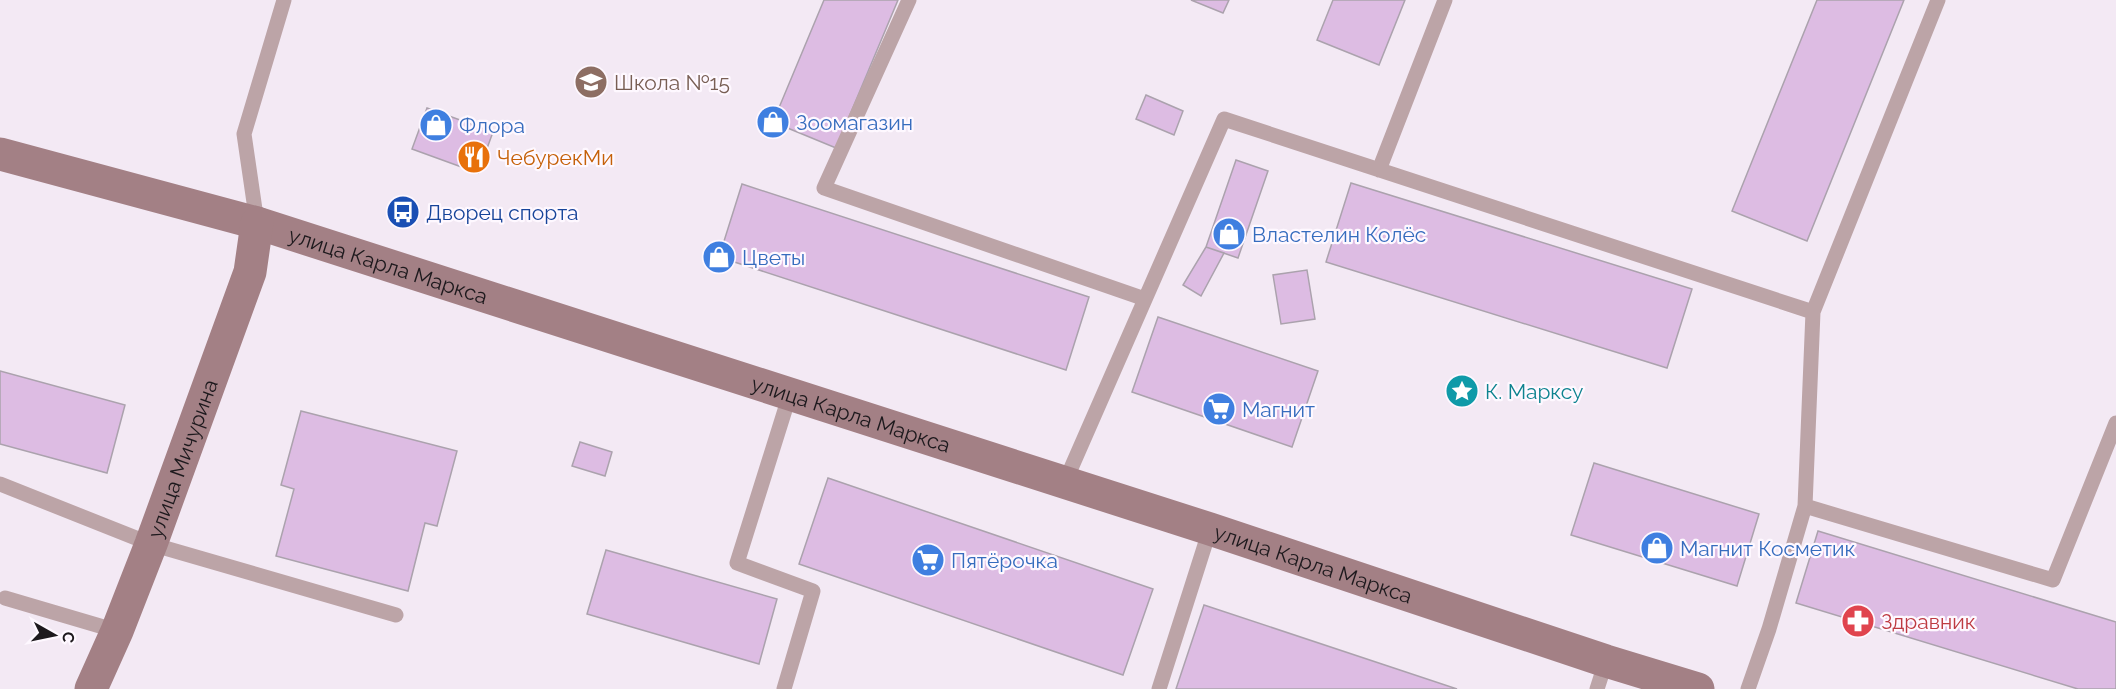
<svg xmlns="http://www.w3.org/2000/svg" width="2116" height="689" font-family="Raleway,sans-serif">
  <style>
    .building { fill: #ddbce3; stroke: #aba2ad; stroke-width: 1.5 }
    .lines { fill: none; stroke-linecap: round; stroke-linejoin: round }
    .lane { stroke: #bca4a7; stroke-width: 15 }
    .secondary { stroke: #a38085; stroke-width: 33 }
    .labels { text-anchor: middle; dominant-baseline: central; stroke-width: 4.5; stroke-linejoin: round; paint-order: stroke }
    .education-label { font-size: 21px; fill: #785e54; stroke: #fef8ff; text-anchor: start }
    .shop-label { font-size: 21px; fill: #366cbe; stroke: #fef8ff; text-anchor: start }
    .food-label { font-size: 21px; fill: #c56008; stroke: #fef8ff; text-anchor: start }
    .transit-label { font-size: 21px; fill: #164399; stroke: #fef8ff; text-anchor: start }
    .street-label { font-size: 21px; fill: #1d191d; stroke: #fef8ff }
    .culture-label { font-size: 21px; fill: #0d838f; stroke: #fef8ff; text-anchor: start }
    .health-label { font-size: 21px; fill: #be3a42; stroke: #fef8ff; text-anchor: start }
  </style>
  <rect width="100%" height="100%" fill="#f3e9f4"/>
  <path class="building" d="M 824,0 L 898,0 L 836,148 L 773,122 Z
    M 1191,0 L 1229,0 L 1223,13 Z
    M 1333,0 L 1405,0 L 1379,65 L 1317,40 Z
    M 1817,0 L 1904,0 L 1807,241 L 1732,211 Z
    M 1146,95 L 1183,111 L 1174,135 L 1136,119 Z
    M 427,108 L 493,132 L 478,173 L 412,149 Z
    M 1236,160 L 1268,171 L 1238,258 L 1206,247 Z
    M 1351,183 L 1692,289 L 1667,368 L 1326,262 Z
    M 742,184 L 1089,297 L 1066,370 L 719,257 Z
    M 1206,247 L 1224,253 L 1201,296 L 1183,285 Z
    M 1307,270 L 1315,319 L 1281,324 L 1273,275 Z
    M 1158,317 L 1318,371 L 1292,447 L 1132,392 Z
    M 0,371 L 125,405 L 107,473 L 0,444 Z
    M 301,411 L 457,451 L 437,526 L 425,523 L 408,591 L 276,556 L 294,489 L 281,485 Z
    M 580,442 L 612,452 L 605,476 L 572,466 Z
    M 1594,463 L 1759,514 L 1737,586 L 1571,535 Z
    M 828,478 L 1153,589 L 1123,675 L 799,564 Z
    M 1818,531 L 2116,622 L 2116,689 L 2078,689 L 1796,603 Z
    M 606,550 L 777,599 L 759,664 L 587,614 Z
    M 1204,605 L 1457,689 L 1176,689 Z"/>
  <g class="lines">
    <path class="lane" d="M 909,0 L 824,188 L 1145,299
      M 1379,170 L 1445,0
      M 257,223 L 244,134 L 284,0
      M 1813,312 L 1938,0
      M 1065,482 L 1224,119 L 1813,312 L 1805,506 L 1769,629 L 1748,689
      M 0,484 L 151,544 L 396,615
      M 1805,506 L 2053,580 L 2116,423
      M 5,598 L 117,631
      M 784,689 L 813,591 L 737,563 L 790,394
      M 1159,689 L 1210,529
      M 1597,689 L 1606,661"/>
    <g class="secondary">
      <path id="s1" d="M 0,154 L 257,223 L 1210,529 L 1606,661 L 1698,689"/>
      <path id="s2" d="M 91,689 L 117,631 L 151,544 L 250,272 L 257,223"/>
    </g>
  </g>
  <defs>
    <g id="school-disc" transform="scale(1.725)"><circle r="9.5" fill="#8d6e63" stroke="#fef8ff"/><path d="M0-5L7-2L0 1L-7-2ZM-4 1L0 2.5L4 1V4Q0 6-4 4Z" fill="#fff"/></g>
    <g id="shop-disc" transform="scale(1.725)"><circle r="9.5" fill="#3f7fe0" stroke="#fef8ff"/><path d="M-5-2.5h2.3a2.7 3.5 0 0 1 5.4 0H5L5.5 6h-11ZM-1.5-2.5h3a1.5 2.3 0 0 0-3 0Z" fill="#fff"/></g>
    <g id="restaurant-disc" transform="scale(1.725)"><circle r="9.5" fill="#e8710a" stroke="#fef8ff"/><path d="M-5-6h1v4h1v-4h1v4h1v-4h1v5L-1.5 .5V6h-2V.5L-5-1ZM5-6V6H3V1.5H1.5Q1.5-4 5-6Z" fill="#fff"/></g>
    <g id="bus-disc" transform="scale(1.725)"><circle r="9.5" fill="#1a4fb4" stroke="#fef8ff"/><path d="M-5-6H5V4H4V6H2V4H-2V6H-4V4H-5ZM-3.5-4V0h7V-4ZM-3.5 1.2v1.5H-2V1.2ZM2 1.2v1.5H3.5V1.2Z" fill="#fff"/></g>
    <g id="sight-disc" transform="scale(1.725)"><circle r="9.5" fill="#0f9aa8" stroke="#fef8ff"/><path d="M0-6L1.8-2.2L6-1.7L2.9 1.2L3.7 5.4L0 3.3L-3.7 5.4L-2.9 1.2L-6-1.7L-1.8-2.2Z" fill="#fff"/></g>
    <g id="supermarket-disc" transform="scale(1.725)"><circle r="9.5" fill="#3f7fe0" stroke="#fef8ff"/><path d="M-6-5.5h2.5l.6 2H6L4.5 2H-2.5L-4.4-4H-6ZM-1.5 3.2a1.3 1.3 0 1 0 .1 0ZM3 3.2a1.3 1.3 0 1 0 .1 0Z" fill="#fff"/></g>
    <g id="pharmacy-disc" transform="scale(1.725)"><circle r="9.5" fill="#e0444e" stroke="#fef8ff"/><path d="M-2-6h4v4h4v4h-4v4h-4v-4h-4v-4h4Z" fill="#fff"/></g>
  </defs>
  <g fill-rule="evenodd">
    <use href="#school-disc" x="591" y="82"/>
    <use href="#shop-disc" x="773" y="122"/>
    <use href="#shop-disc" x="436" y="125"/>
    <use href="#restaurant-disc" x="474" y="157"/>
    <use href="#bus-disc" x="403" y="212"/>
    <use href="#shop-disc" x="1229" y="234"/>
    <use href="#shop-disc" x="719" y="257"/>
    <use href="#sight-disc" x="1462" y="391"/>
    <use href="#supermarket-disc" x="1219" y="409"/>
    <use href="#shop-disc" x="1657" y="548"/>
    <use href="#supermarket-disc" x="928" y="560"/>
    <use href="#pharmacy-disc" x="1858" y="621"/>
  </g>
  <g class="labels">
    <g class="education-label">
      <text x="614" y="82">Школа №15</text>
    </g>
    <g class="shop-label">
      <text x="796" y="122">Зоомагазин</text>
      <text x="459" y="125">Флора</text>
      <text x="1252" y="234">Властелин Колёс</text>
      <text x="742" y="257">Цветы</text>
      <text x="1242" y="409">Магнит</text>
      <text x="1680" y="548">Магнит Косметик</text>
      <text x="951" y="560">Пятёрочка</text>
    </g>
    <g class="food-label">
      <text x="497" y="157">ЧебурекМи</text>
    </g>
    <g class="transit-label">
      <text x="426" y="212">Дворец спорта</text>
    </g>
    <g class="street-label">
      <text stroke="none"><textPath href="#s1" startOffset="404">улица Карла Маркса</textPath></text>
      <text stroke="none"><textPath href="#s1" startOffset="890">улица Карла Маркса</textPath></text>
      <text stroke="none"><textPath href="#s2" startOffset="248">улица Мичурина</textPath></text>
      <text stroke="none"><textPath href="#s1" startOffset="1376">улица Карла Маркса</textPath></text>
    </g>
    <g class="culture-label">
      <text x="1485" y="391">К. Марксу</text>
    </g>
    <g class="health-label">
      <text x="1881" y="621">Здравник</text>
    </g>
  </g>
  <g transform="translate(54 635) rotate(99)" stroke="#fef8ff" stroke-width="4.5" paint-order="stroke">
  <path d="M0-4.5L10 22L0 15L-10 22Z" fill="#1d191d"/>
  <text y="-9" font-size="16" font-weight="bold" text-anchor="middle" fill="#1d191d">С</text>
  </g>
</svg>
